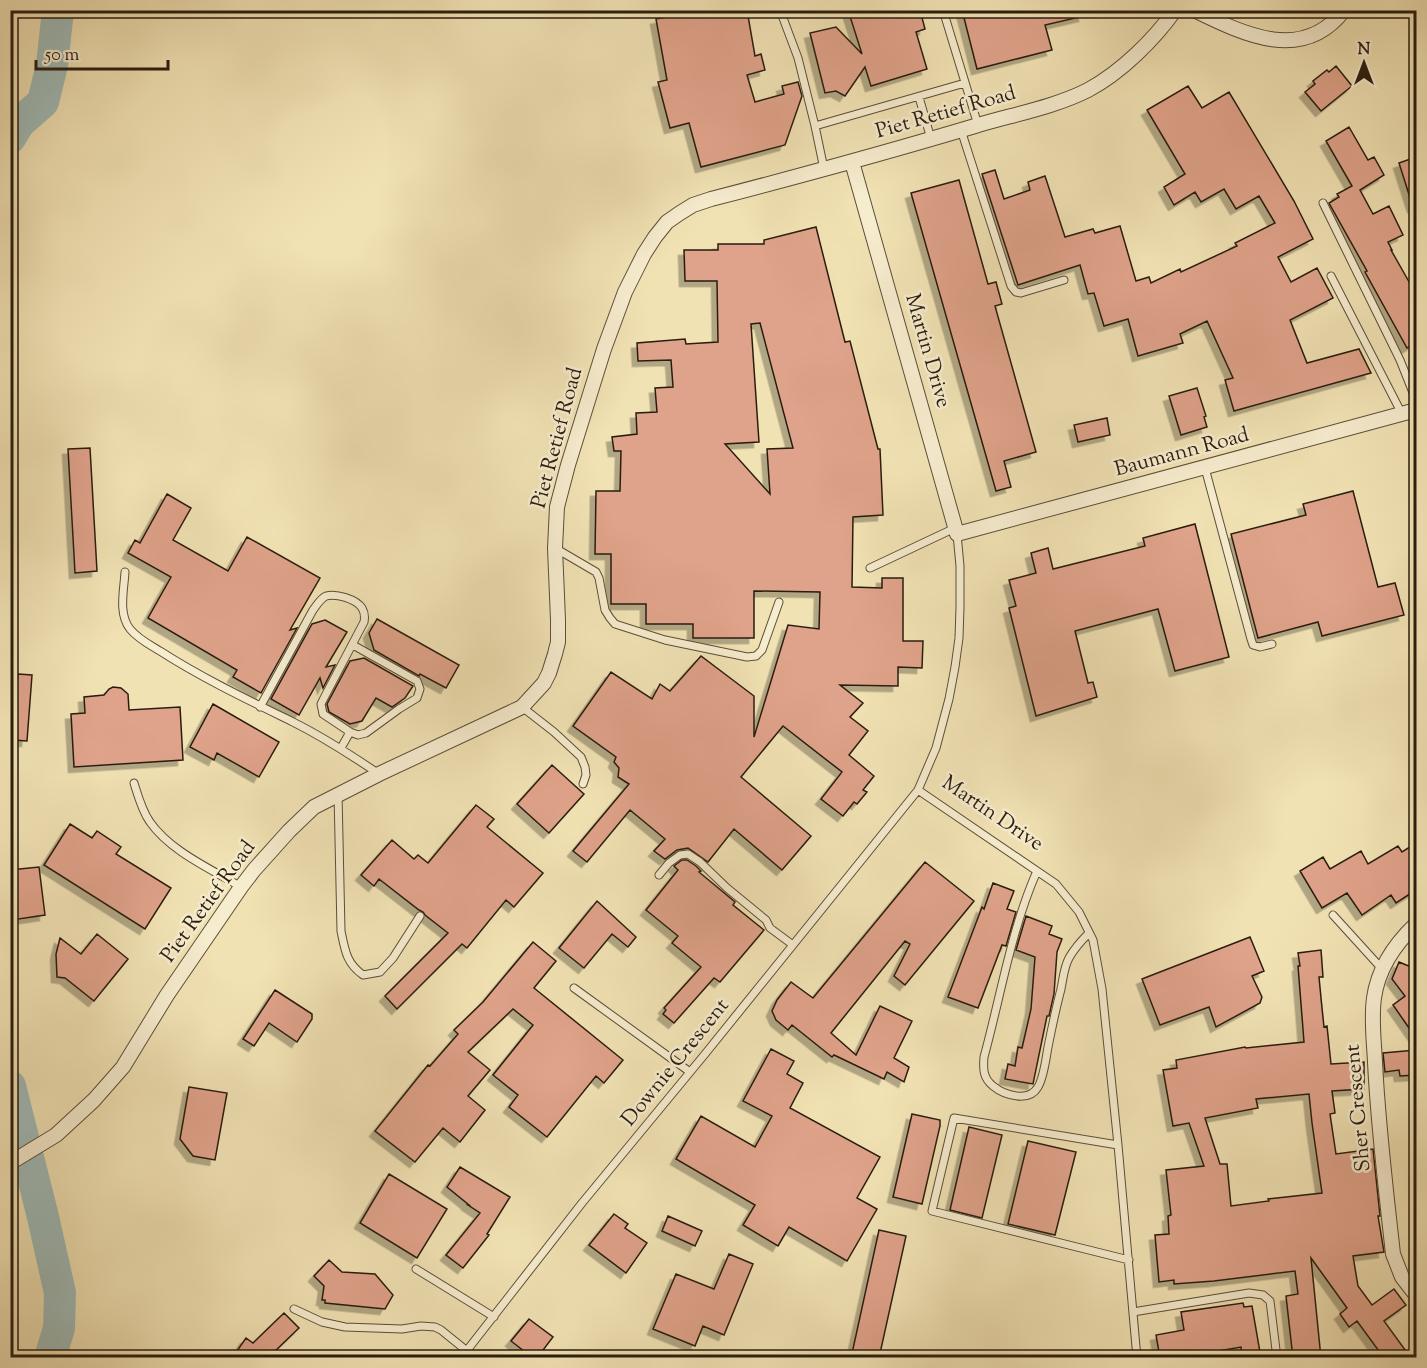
<svg xmlns="http://www.w3.org/2000/svg" width="1427" height="1368" font-family="'Sorts Mill Goudy',serif">
  <style>
    .lines { fill: none; stroke-linecap: round; stroke-linejoin: round }
    .river { stroke: #9fbbb8; stroke-width: 32 }
    .building { fill: #dfa28a; stroke: #291d0f; stroke-width: 1.5; fill-rule: evenodd; filter: url(#shadow) }
    .service-casing { stroke: #5b4e38; stroke-width: 9 }
    .minor-casing { stroke: #5b4e38; stroke-width: 16 }
    .service { stroke: #f6ecce; stroke-width: 7 }
    .minor { stroke: #f6ecce; stroke-width: 14 }
    .labels { text-anchor: middle; dominant-baseline: central; stroke-width: 5; stroke-linejoin: round; paint-order: stroke }
    .street-label { font-size: 21px; fill: #291d0f; stroke: #f6ecce }
  </style>
  <defs>
    <filter id="shadow"><feDropShadow dx="-5.5" dy="5.5" stdDeviation="0" flood-color="#0004"/></filter>
  </defs>
  <rect width="100%" height="100%" fill="#f1e2b4"/>
  <filter id="stains"><feTurbulence type="fractalNoise" baseFrequency=".00333" numOctaves="4"/><feColorMatrix values="0 0 0 0 .2 0 0 0 0 .09 0 0 0 0 .02 0 0 0 .5 -.17"/></filter>
  <radialGradient id="worn" r=".72"><stop offset=".6" stop-color="#630" stop-opacity="0"/><stop offset="1" stop-color="#630" stop-opacity=".3"/></radialGradient>
  <g class="lines">
    <path class="river" d="M 10,138 L 19,123 L 43,102 L 52,65 L 58,10
      M 10,1086 L 43,1217 L 60,1293 L 59,1328 L 50,1358"/>
  </g>
  <path class="building" d="M 702,10 L 747,10 L 755,56 L 761,54 L 765,70 L 747,75 L 755,102 L 784,94 L 782,86 L 798,82 L 802,96 L 785,145 L 701,167 L 689,123 L 670,128 L 658,82 L 667,80 L 656,19 Z
    M 848,10 L 920,10 L 925,29 L 916,32 L 927,69 L 871,86 L 865,67 L 845,96 L 836,91 L 825,93 L 810,33 L 836,27 L 862,54 Z
    M 962,10 L 1083,10 L 1084,16 L 1045,25 L 1052,50 L 977,69 Z
    M 1336,66 L 1352,86 L 1321,111 L 1305,92 L 1315,84 L 1313,81 L 1327,70 L 1329,72 Z
    M 1188,86 L 1202,108 L 1229,92 L 1294,201 L 1313,239 L 1278,257 L 1291,282 L 1317,268 L 1333,298 L 1290,320 L 1307,363 L 1359,349 L 1371,373 L 1234,411 L 1225,380 L 1233,378 L 1207,321 L 1180,334 L 1183,343 L 1138,356 L 1128,319 L 1104,326 L 1094,293 L 1088,294 L 1080,265 L 1018,285 L 982,174 L 995,170 L 1004,199 L 1030,190 L 1028,182 L 1045,176 L 1065,237 L 1093,229 L 1095,233 L 1120,226 L 1136,281 L 1149,277 L 1151,283 L 1180,269 L 1181,272 L 1237,246 L 1235,243 L 1275,223 L 1259,196 L 1236,209 L 1224,189 L 1201,202 L 1195,192 L 1174,205 L 1164,187 L 1185,174 L 1147,110 Z
    M 1349,127 L 1368,160 L 1374,157 L 1384,175 L 1360,190 L 1373,214 L 1389,206 L 1403,235 L 1388,242 L 1392,250 L 1391,250 L 1412,287 L 1410,289 L 1416,300 L 1416,342 L 1407,348 L 1365,272 L 1367,271 L 1329,203 L 1339,197 L 1337,194 L 1352,186 L 1326,141 Z
    M 1416,157 L 1416,206 L 1413,207 L 1399,163 Z
    M 959,180 L 988,284 L 996,282 L 1002,304 L 995,306 L 1036,452 L 1004,461 L 1011,487 L 996,491 L 911,193 Z
    M 816,227 L 845,342 L 850,341 L 878,449 L 880,449 L 883,515 L 853,517 L 852,587 L 882,588 L 882,578 L 903,578 L 903,641 L 923,641 L 922,668 L 898,667 L 898,686 L 840,685 L 863,703 L 850,717 L 868,731 L 849,755 L 874,776 L 863,790 L 867,792 L 857,804 L 854,802 L 843,816 L 821,799 L 842,772 L 783,726 L 741,777 L 811,836 L 782,870 L 734,829 L 708,862 L 688,848 L 677,850 L 665,859 L 654,851 L 665,839 L 630,810 L 587,862 L 573,851 L 629,784 L 618,777 L 619,768 L 614,762 L 616,757 L 573,726 L 611,672 L 652,699 L 660,684 L 670,691 L 701,656 L 754,696 L 754,737 L 788,625 L 819,629 L 820,592 L 754,591 L 754,638 L 693,638 L 693,624 L 646,624 L 646,604 L 611,604 L 611,554 L 595,554 L 596,491 L 620,491 L 621,451 L 614,451 L 612,437 L 637,434 L 636,413 L 657,412 L 655,388 L 673,387 L 671,360 L 638,361 L 637,343 L 685,339 L 686,344 L 718,342 L 717,281 L 685,281 L 684,250 L 718,250 L 718,244 L 764,244 L 764,240 ZM 760,323 L 793,448 L 767,449 L 770,494 L 725,444 L 759,442 L 751,324 Z
    M 1197,388 L 1206,416 L 1204,417 L 1207,427 L 1181,435 L 1169,396 Z
    M 1107,418 L 1110,435 L 1078,442 L 1074,425 Z
    M 90,448 L 97,571 L 75,573 L 68,449 Z
    M 1353,491 L 1378,587 L 1395,583 L 1404,615 L 1322,636 L 1318,622 L 1258,638 L 1231,534 L 1306,515 L 1303,504 Z
    M 167,494 L 191,508 L 173,540 L 228,571 L 247,537 L 320,578 L 290,630 L 297,628 L 261,693 L 233,677 L 237,670 L 148,618 L 171,577 L 128,553 L 135,540 L 140,543 Z
    M 1195,524 L 1229,657 L 1175,671 L 1158,609 L 1075,631 L 1088,683 L 1093,682 L 1097,697 L 1036,716 L 1009,608 L 1016,606 L 1009,580 L 1036,573 L 1031,553 L 1048,548 L 1053,569 L 1145,546 L 1143,538 Z
    M 377,619 L 459,665 L 446,688 L 420,674 L 419,676 L 374,650 L 369,633 Z
    M 325,620 L 347,632 L 326,667 L 335,665 L 323,688 L 320,678 L 299,715 L 271,699 L 312,624 Z
    M 364,658 L 413,686 L 405,698 L 392,707 L 376,698 L 362,721 L 350,724 L 329,712 L 327,704 L 350,661 Z
    M 18,674 L 32,675 L 27,741 L 13,740 Z
    M 113,687 L 121,688 L 128,694 L 129,710 L 180,707 L 183,760 L 74,767 L 71,714 L 85,713 L 84,697 L 104,695 L 109,689 Z
    M 213,704 L 279,742 L 259,777 L 217,753 L 214,760 L 190,747 Z
    M 552,765 L 584,794 L 549,833 L 517,804 Z
    M 476,805 L 494,819 L 487,827 L 543,873 L 514,907 L 506,900 L 467,948 L 462,944 L 397,1009 L 385,996 L 448,933 L 425,915 L 423,912 L 419,910 L 379,879 L 374,886 L 361,875 L 392,840 L 414,859 L 418,855 L 428,863 Z
    M 70,824 L 92,838 L 97,831 L 121,847 L 116,854 L 171,888 L 145,929 L 44,865 Z
    M 1416,843 L 1416,890 L 1396,903 L 1391,895 L 1362,915 L 1347,893 L 1322,908 L 1300,871 L 1323,857 L 1330,869 L 1361,851 L 1368,864 L 1398,846 L 1402,852 Z
    M 682,860 L 687,860 L 696,866 L 701,871 L 699,872 L 735,902 L 733,905 L 764,930 L 720,982 L 714,978 L 674,1023 L 663,1014 L 666,1010 L 664,1008 L 701,967 L 672,943 L 678,936 L 646,910 L 678,870 L 674,866 Z
    M 925,862 L 974,901 L 905,985 L 894,976 L 910,944 L 905,941 L 831,1033 L 856,1055 L 880,1006 L 912,1021 L 894,1058 L 909,1067 L 904,1082 L 887,1072 L 884,1079 L 834,1055 L 832,1057 L 792,1025 L 788,1030 L 776,1020 L 772,1011 L 777,1000 L 791,982 L 813,998 Z
    M 39,867 L 45,915 L 12,920 L 10,870 Z
    M 993,883 L 1014,891 L 1007,909 L 1016,912 L 1006,946 L 1002,945 L 978,1008 L 948,997 L 982,907 L 984,909 Z
    M 597,901 L 636,937 L 628,947 L 612,934 L 584,968 L 559,948 Z
    M 1026,916 L 1052,926 L 1049,934 L 1062,939 L 1057,952 L 1054,994 L 1049,1016 L 1047,1016 L 1033,1084 L 1005,1079 L 1008,1064 L 1015,1066 L 1018,1047 L 1022,1048 L 1031,1009 L 1035,957 L 1016,950 Z
    M 97,934 L 128,959 L 94,1001 L 65,978 L 57,977 L 56,954 L 60,938 L 81,954 Z
    M 1250,937 L 1264,971 L 1252,976 L 1262,997 L 1260,1003 L 1216,1027 L 1209,1007 L 1160,1025 L 1142,979 Z
    M 533,942 L 556,961 L 534,988 L 623,1060 L 604,1083 L 596,1076 L 547,1137 L 509,1107 L 518,1095 L 493,1075 L 533,1025 L 513,1009 L 468,1052 L 490,1070 L 468,1096 L 485,1110 L 460,1142 L 443,1128 L 415,1162 L 375,1131 L 428,1065 L 430,1066 L 458,1034 L 454,1030 L 483,1002 Z
    M 1321,950 L 1323,977 L 1319,977 L 1321,998 L 1324,1027 L 1327,1026 L 1331,1064 L 1364,1062 L 1364,1089 L 1332,1091 L 1335,1113 L 1330,1114 L 1336,1154 L 1373,1149 L 1380,1216 L 1378,1216 L 1384,1252 L 1353,1256 L 1358,1286 L 1372,1305 L 1394,1289 L 1406,1305 L 1384,1321 L 1411,1358 L 1384,1358 L 1357,1321 L 1349,1327 L 1340,1314 L 1347,1308 L 1311,1258 L 1321,1358 L 1293,1358 L 1286,1296 L 1298,1294 L 1295,1271 L 1214,1281 L 1174,1284 L 1174,1280 L 1159,1282 L 1155,1235 L 1169,1234 L 1168,1216 L 1171,1215 L 1166,1170 L 1204,1166 L 1189,1123 L 1173,1126 L 1163,1070 L 1177,1068 L 1176,1060 L 1245,1047 L 1246,1048 L 1304,1042 L 1298,966 L 1300,966 L 1298,953 ZM 1309,1094 L 1312,1123 L 1322,1193 L 1268,1199 L 1269,1201 L 1231,1206 L 1227,1164 L 1220,1164 L 1205,1118 L 1258,1108 L 1256,1099 Z
    M 1399,962 L 1416,969 L 1416,1038 L 1393,1005 L 1405,996 L 1392,979 Z
    M 275,990 L 312,1014 L 312,1019 L 297,1042 L 269,1023 L 254,1046 L 243,1039 Z
    M 771,1049 L 794,1061 L 787,1074 L 803,1083 L 790,1108 L 880,1157 L 857,1198 L 877,1209 L 847,1261 L 789,1227 L 778,1246 L 743,1225 L 755,1205 L 676,1159 L 701,1116 L 755,1147 L 772,1116 L 743,1101 Z
    M 1416,1050 L 1416,1075 L 1400,1076 L 1399,1070 L 1385,1072 L 1383,1053 Z
    M 189,1087 L 227,1093 L 215,1160 L 193,1156 L 180,1139 Z
    M 912,1114 L 940,1120 L 940,1126 L 922,1204 L 893,1197 Z
    M 969,1127 L 1002,1135 L 982,1218 L 950,1210 Z
    M 1028,1141 L 1076,1152 L 1055,1235 L 1008,1224 Z
    M 460,1167 L 510,1197 L 487,1234 L 489,1235 L 463,1268 L 446,1255 L 480,1213 L 468,1205 L 469,1205 L 447,1187 Z
    M 389,1174 L 447,1209 L 417,1258 L 360,1223 Z
    M 614,1214 L 628,1224 L 625,1228 L 647,1243 L 626,1273 L 589,1245 Z
    M 668,1216 L 702,1231 L 695,1246 L 662,1231 Z
    M 879,1230 L 906,1236 L 879,1358 L 851,1358 Z
    M 729,1254 L 753,1264 L 724,1335 L 703,1326 L 695,1346 L 653,1329 L 676,1274 L 714,1289 Z
    M 329,1260 L 342,1272 L 375,1274 L 393,1295 L 385,1309 L 325,1303 L 325,1300 L 322,1300 L 324,1286 L 314,1276 Z
    M 1243,1303 L 1244,1307 L 1252,1306 L 1261,1358 L 1242,1358 L 1241,1347 L 1176,1358 L 1160,1358 L 1156,1335 L 1184,1330 L 1181,1312 Z
    M 284,1313 L 299,1328 L 271,1355 L 274,1358 L 232,1358 L 246,1338 L 253,1343 Z
    M 529,1319 L 553,1337 L 537,1358 L 533,1358 L 511,1341 Z"/>
  <g class="lines">
    <g class="service-casing">
      <path id="service" d="M 780,10 L 798,58 L 815,126 L 824,169
        M 943,10 L 978,125
        M 1160,10 L 1166,23
        M 919,97 L 931,139
        M 815,126 L 965,83
        M 961,130 L 1011,286 L 1016,292 L 1021,293 L 1064,280
        M 1323,203 L 1400,360 L 1416,400
        M 1331,276 L 1402,414
        M 1205,468 L 1251,639 L 1253,645 L 1260,647 L 1272,644
        M 555,548 L 596,572 L 599,578 L 605,610 L 610,618 L 615,624 L 665,640 L 747,657 L 756,656 L 762,650 L 779,602
        M 870,568 L 955,528
        M 125,572 C 124,590 118,614 130,629 C 138,639 150,645 160,651 C 202,678 248,700 293,722 C 323,737 351,755 379,774
        M 260,707 L 313,610 C 317,605 320,599 326,596 C 336,593 356,599 362,608 C 365,613 365,617 364,622 L 325,696 L 321,704 L 323,714 L 350,732 L 358,735 L 366,733 L 399,709 L 417,698 L 420,689 L 417,681 L 353,645
        M 522,707 L 554,732 L 581,757 L 585,767 L 586,775 L 583,784
        M 341,748 L 350,732
        M 134,783 C 138,796 142,811 150,822 C 170,851 211,869 241,887
        M 918,790 L 1056,884 L 1079,912 L 1093,940 L 1102,989 L 1118,1145 L 1137,1358
        M 338,793 L 341,931 C 345,950 346,963 363,975 L 380,972 L 393,958 L 420,916
        M 1037,871 C 1011,930 1001,995 984,1057 C 983,1069 983,1078 993,1086 C 1004,1095 1029,1103 1038,1087 C 1044,1077 1046,1058 1048,1047 C 1052,1027 1056,1008 1061,989 C 1063,979 1064,967 1069,958 C 1074,949 1082,940 1089,933
        M 659,875 L 669,863 L 680,855 L 688,854 L 700,862 L 727,888 L 766,920 L 770,928 L 793,945
        M 1333,915 L 1383,970
        M 574,988 L 690,1072
        M 1118,1145 L 954,1118 L 932,1211 L 1129,1260
        M 416,1269 L 494,1317
        M 294,1309 L 322,1322 L 345,1327 L 402,1329 L 421,1326 L 435,1327 L 441,1330 L 467,1351
        M 1133,1312 L 1249,1293 L 1263,1295 L 1270,1301 L 1277,1358
        M 461,1358 L 582,1203 L 705,1054 L 918,790 L 936,748 L 949,699 L 955,667 L 959,638 L 960,607 L 960,566 L 957,534"/>
    </g>
    <g class="minor-casing">
      <path id="minor" d="M 1194,10 C 1243,34 1303,64 1344,10
        M 852,162 L 957,534 L 1416,410
        M 1416,924 C 1396,943 1378,969 1374,998 C 1371,1019 1374,1041 1375,1062 C 1378,1126 1386,1190 1393,1254 L 1402,1277 L 1416,1295
        M 10,1163 L 56,1135 L 94,1100 L 123,1067 L 167,995 L 241,887 L 254,870 L 289,831 L 314,807 L 379,774 L 522,707 L 544,683 L 549,673 L 555,654 L 558,642 L 558,620 L 555,548 L 557,507 L 568,465 L 604,349 L 625,292 L 644,254 L 655,237 L 667,222 L 680,213 L 693,205 L 711,199 C 800,176 888,152 975,126 C 1011,115 1055,107 1088,90 C 1120,73 1154,40 1175,10"/>
    </g>
    <use href="#service" class="service"/>
    <use href="#minor" class="minor"/>
  </g>
  <g class="labels">
    <g class="street-label">
      <text transform="translate(946 113) rotate(-16)">Piet Retief Road</text>
      <text transform="translate(927 351) rotate(74)">Martin Drive</text>
      <text transform="translate(558 438) rotate(-75)">Piet Retief Road</text>
      <text transform="translate(1182 453) rotate(-15)">Baumann Road</text>
      <text transform="translate(992 814) rotate(34)">Martin Drive</text>
      <text transform="translate(209 902) rotate(-54)">Piet Retief Road</text>
      <text transform="translate(676 1063) rotate(-51)">Downie Crescent</text>
      <text transform="translate(1359 1108) rotate(-95)">Sher Crescent</text>
    </g>
  </g>
  <rect width="1427" height="1368" fill="none" stroke="#f1e2b4" stroke-width="36"/>
  <rect x="12" y="12" width="1403" height="1344" fill="none" stroke="#291d0f" stroke-width="3"/>
  <rect x="18" y="18" width="1391" height="1332" fill="none" stroke="#291d0f" stroke-width="1.5"/>
  <g transform="translate(1364 63)" stroke="#f6ecce" stroke-width="4.5" paint-order="stroke">
  <path d="M0-4.5L10 22L0 15L-10 22Z" fill="#291d0f"/>
  <text y="-9" font-size="16" font-weight="bold" text-anchor="middle" fill="#291d0f">N</text>
  </g>
  <path d="M36 60v9h132v-9" fill="none" stroke="#291d0f" stroke-width="3"/>
  <text x="45" y="60" font-size="18" fill="#291d0f" stroke="#f6ecce" stroke-width="4.5" paint-order="stroke">50 m</text>
  <rect width="100%" height="100%" filter="url(#stains)"/>
  <rect width="100%" height="100%" fill="url(#worn)"/>
</svg>
